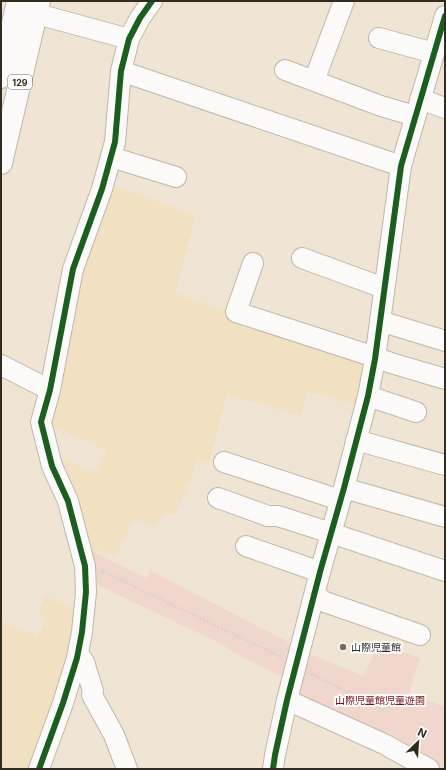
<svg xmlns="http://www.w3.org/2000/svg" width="446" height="770" font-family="Inter,'Noto Sans JP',sans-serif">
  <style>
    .built { fill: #f2e0c3 }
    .green { fill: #f1d6cd }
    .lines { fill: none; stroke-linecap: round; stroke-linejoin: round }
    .minor-casing { stroke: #beb6aa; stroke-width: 22 }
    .highway-casing { stroke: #beb6aa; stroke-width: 24 }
    .path { stroke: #d4d1cc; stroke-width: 2.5; stroke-dasharray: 2 2; stroke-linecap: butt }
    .minor { stroke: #fdfbf9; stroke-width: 20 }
    .highway { stroke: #fdfbf9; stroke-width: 22 }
    .cycleway-casing { stroke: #fff; stroke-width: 8 }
    .cycleway { stroke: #1b5e20; stroke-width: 6 }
    .poi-dot { fill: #746c5f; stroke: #fff; stroke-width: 1.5 }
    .labels { text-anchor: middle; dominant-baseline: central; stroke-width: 4; stroke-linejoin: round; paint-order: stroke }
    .shield { fill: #fff; stroke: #706b62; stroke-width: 1 }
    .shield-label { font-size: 9px; font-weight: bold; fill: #322b1f }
    .poi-label { font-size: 10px; fill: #322b1f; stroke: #fff; text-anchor: start }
    .park-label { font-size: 10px; fill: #6e0f15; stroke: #fff }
  </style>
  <rect width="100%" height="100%" fill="#f0e5d5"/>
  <path class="built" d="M 108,184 L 196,215 L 175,293 L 371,360 L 361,407 L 308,392 L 300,416 L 227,395 L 209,463 L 198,460 L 176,514 L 163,514 L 155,528 L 135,519 L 116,556 L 84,546 L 56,455 L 97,473 L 107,451 L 49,425 L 77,274 Z
    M 44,596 L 80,609 L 79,631 L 35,769 L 1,769 L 1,621 L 38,636 L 46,619 L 38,615 Z"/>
  <path class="green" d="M 88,549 L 146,578 L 151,571 L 296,646 L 288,680 L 235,653 L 220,643 L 192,630 L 187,628 L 92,582 Z
    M 379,643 L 420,658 L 409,693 L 445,707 L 445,769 L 438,769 L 299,697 L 295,691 L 304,651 L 363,676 Z"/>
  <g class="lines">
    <g class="minor-casing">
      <path id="minor" d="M 37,14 L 129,39
        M 379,38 L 434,53
        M 285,70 L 381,106 L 415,116
        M 121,71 L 401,166
        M 314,81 L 344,1
        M 420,99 L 445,108
        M 111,157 L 176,177
        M 302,258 L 384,288
        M 253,263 L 236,312 L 375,357 L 391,363 L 445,379
        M 380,321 L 445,341
        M 1,365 L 50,390
        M 368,396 L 416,412
        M 356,440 L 445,465
        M 224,462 L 340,500
        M 344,488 L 445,517
        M 218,498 L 268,516 L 278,516 L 331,533 L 445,571
        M 246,546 L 320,572
        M 314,595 L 325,602 L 420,635
        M 78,653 L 84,662 L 93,691 L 92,695 L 114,735 L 127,769
        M 287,700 L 384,744 L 429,769
        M 39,769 L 63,703 L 77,658 L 82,632 L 86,592 L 85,566 L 68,501 L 52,466 L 41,422 L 50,390 L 73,269 L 102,189 L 115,142 L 121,71 L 129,39 L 140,18 L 152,1
        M 273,769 L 275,755 L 287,700 L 320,572 L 344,488 L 368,396 L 375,359 L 401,166 L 445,16"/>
    </g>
    <g class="highway-casing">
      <path id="highway" d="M 1,77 L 18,1
        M 1,163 L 39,1"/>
    </g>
    <path class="path" d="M 102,571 L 281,657
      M 311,674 L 387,712"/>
    <use href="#minor" class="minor"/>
    <use href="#highway" class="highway"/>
    <g class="cycleway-casing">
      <path id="cycleway" d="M 39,769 L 63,703 L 77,658 L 82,632 L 86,592 L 85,566 L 68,501 L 52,466 L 41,422 L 50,390 L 73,269 L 102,189 L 115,142 L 121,71 L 129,39 L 140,18 L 152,1
        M 273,769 L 275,755 L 287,700 L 320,572 L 344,488 L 368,396 L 375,359 L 401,166 L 445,16"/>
    </g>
    <use href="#cycleway" class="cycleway"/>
  </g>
  <circle class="poi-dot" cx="343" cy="647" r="4"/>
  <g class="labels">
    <rect class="shield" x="8" y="75" width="24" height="14" rx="3"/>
    <g class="shield-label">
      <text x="20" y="82">129</text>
    </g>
    <g class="poi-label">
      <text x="351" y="647">山際児童館</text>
    </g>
    <g class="park-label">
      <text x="380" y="700">山際児童館児童遊園</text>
    </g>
  </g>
  <rect width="446" height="770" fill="none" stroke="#322b1f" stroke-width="4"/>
  <g transform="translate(418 742) rotate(25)" stroke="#ffffff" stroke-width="3" paint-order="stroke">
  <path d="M0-3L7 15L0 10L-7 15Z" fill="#322b1f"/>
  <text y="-6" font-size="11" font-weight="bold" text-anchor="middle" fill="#322b1f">N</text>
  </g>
</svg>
